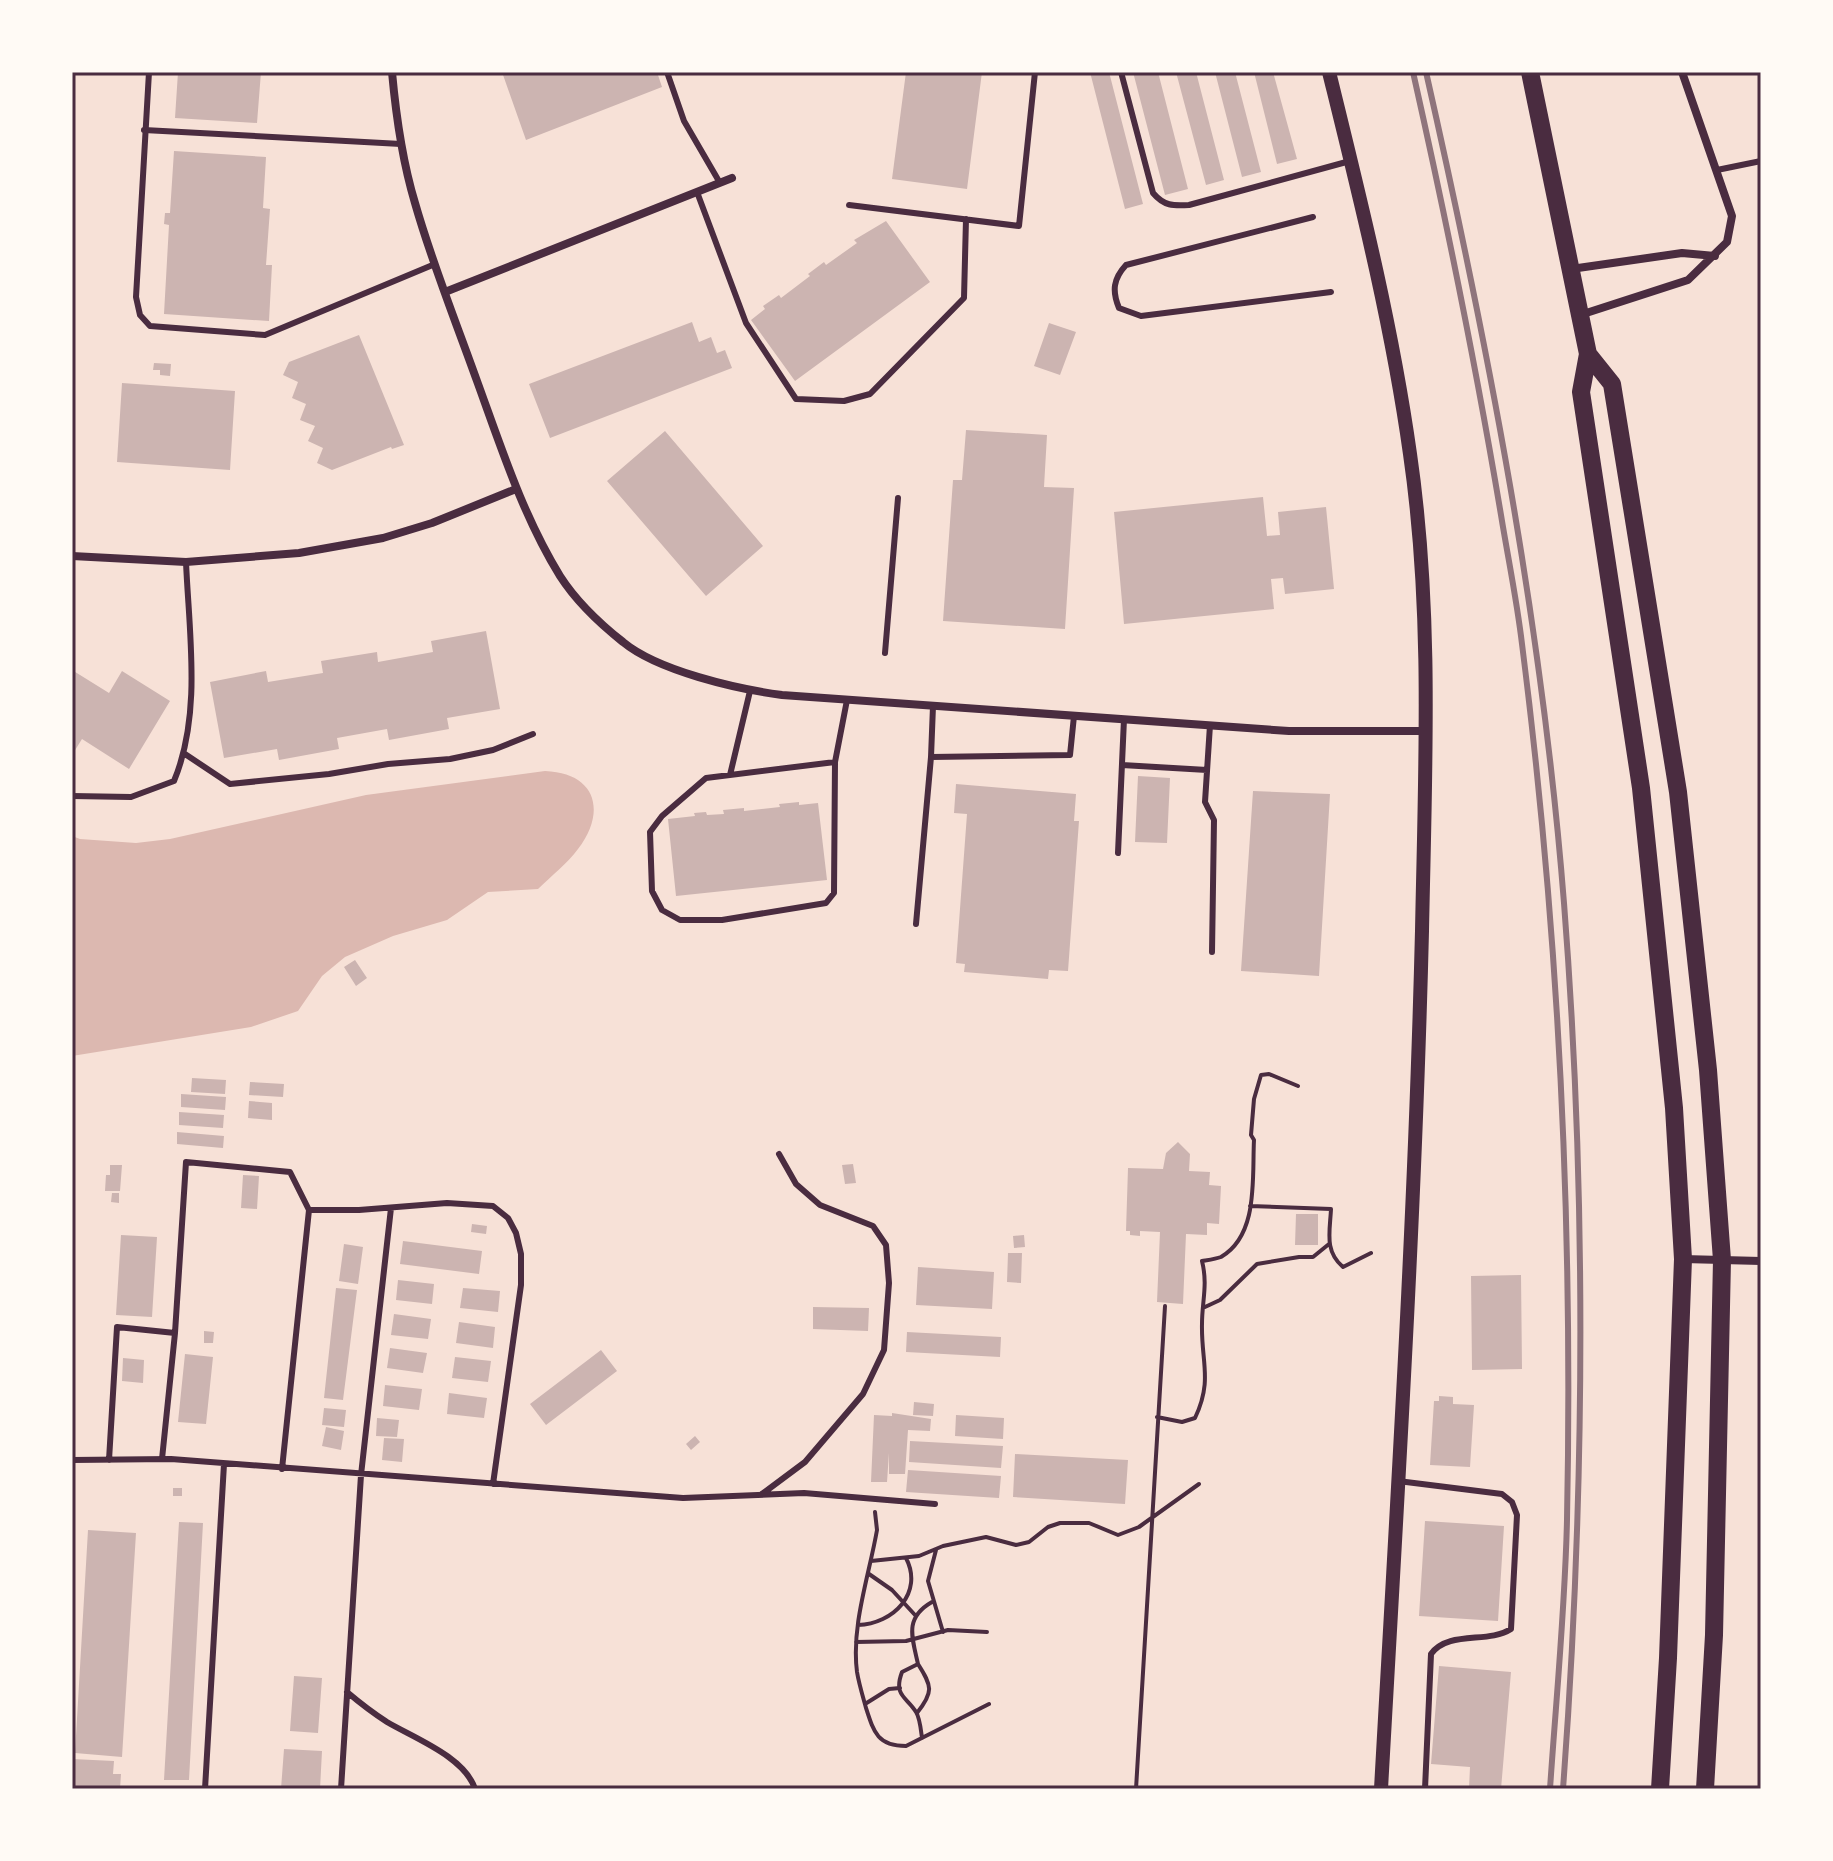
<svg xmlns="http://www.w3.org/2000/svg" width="1833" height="1861" font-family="'Golos Text',sans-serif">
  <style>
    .water { fill: #dcb8b0 }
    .building { fill: #ccb4b1 }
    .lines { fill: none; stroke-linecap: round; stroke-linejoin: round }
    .path { stroke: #4a2c40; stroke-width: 4 }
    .service { stroke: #4a2c40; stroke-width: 6 }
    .minor { stroke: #4a2c40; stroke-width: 8 }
    .tertiary { stroke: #4a2c40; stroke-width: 14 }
    .primary { stroke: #4a2c40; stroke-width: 18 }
    .rail { stroke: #8f747c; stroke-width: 6 }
    .neatline { fill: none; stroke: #4a2c40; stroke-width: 3 }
  </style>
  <rect width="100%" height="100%" fill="#f7e1d7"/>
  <path class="water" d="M 545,771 C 596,773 607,811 578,849 C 567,864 551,876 538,889 L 488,892 L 447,920 L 393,936 L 345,957 L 322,976 L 298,1011 L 251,1027 L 72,1056 L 72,836 L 80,839 L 136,843 L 170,839 L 366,795 Z"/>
  <path class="building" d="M 178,72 L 261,72 L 257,123 L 175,118 Z
    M 502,72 L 657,72 L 662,87 L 526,140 Z
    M 906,72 L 982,72 L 967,189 L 892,179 Z
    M 1090,72 L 1109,72 L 1143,204 L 1125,209 Z
    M 1133,72 L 1158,72 L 1188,189 L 1165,195 Z
    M 1176,72 L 1196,72 L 1224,180 L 1206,185 Z
    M 1215,72 L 1235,72 L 1261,172 L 1242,177 Z
    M 1254,72 L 1273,72 L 1297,159 L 1277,164 Z
    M 174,151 L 266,157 L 263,208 L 270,209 L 266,265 L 272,265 L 269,321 L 164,314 L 169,225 L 164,224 L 165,213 L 170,213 Z
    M 886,221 L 930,282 L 795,381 L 751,320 L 765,309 L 763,306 L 779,295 L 781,298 L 810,276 L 808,274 L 824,262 L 826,265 L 857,243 L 854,240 Z
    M 692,322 L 699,342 L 711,337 L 717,353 L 725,350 L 732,368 L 550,438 L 529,384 Z
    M 1049,323 L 1076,332 L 1060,375 L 1034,366 Z
    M 359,335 L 404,445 L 392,449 L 391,447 L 332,470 L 317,463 L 323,448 L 308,441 L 315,426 L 300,420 L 306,404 L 292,398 L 298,382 L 283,375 L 289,362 Z
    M 154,363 L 171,364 L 170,376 L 160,375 L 160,370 L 153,370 Z
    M 122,383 L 235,391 L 230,470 L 117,462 Z
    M 966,430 L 1047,435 L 1044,487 L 1074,488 L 1065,629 L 943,621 L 953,480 L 962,480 Z
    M 665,431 L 763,546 L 706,596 L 607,481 Z
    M 1263,497 L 1267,536 L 1280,535 L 1278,512 L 1326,507 L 1334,589 L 1285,594 L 1283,578 L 1271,579 L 1274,609 L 1124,624 L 1114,512 Z
    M 486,631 L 500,709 L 447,718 L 449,729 L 389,740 L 387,729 L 337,738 L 339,749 L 279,760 L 277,749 L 224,758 L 210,682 L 266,671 L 268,682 L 323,673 L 321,661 L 377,652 L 378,662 L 433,652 L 431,641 Z
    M 72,670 L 109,693 L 122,671 L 170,701 L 129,769 L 82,739 L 72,755 Z
    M 1138,776 L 1170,778 L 1167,843 L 1135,842 Z
    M 956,784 L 1076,794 L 1074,821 L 1079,821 L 1068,971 L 1049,970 L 1048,979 L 964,972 L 965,964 L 956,963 L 967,814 L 954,813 Z
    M 1253,791 L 1330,794 L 1319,976 L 1241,971 Z
    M 799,802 L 799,805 L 818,803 L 827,880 L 676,896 L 668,819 L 695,816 L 694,813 L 706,812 L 707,815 L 724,814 L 723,810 L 744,808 L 744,811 L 780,807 L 779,804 Z
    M 355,960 L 367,978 L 356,986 L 344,967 Z
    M 192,1078 L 226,1080 L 225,1094 L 191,1092 Z
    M 250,1082 L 284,1084 L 283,1097 L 249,1095 Z
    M 181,1094 L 226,1097 L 225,1110 L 181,1107 Z
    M 249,1101 L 272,1103 L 272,1120 L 248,1118 Z
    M 179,1112 L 224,1115 L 223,1128 L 179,1125 Z
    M 177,1132 L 224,1136 L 223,1148 L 177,1144 Z
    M 1178,1142 L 1190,1154 L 1189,1171 L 1210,1172 L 1209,1185 L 1221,1186 L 1219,1224 L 1207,1223 L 1207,1235 L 1186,1234 L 1183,1304 L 1157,1302 L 1160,1232 L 1140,1231 L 1140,1236 L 1130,1235 L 1130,1231 L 1126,1231 L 1128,1168 L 1163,1169 L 1166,1153 Z
    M 853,1164 L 856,1183 L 845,1184 L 842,1165 Z
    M 110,1165 L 122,1165 L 120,1191 L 105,1191 L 106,1175 L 110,1175 Z
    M 243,1175 L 259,1176 L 257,1209 L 241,1208 Z
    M 112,1193 L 119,1193 L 119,1203 L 111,1202 Z
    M 1296,1214 L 1318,1214 L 1318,1245 L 1295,1245 Z
    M 472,1224 L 487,1226 L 486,1234 L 471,1232 Z
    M 121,1235 L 157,1237 L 152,1317 L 116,1315 Z
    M 1024,1235 L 1025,1247 L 1014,1248 L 1013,1236 Z
    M 403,1241 L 482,1251 L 479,1274 L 400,1264 Z
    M 344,1244 L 363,1247 L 358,1284 L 339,1281 Z
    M 1008,1253 L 1022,1253 L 1021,1283 L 1007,1282 Z
    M 918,1267 L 994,1272 L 992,1309 L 916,1305 Z
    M 1521,1275 L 1522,1369 L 1472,1370 L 1471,1276 Z
    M 398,1280 L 434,1284 L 432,1304 L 396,1300 Z
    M 336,1288 L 357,1290 L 343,1400 L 324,1398 Z
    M 463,1288 L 500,1291 L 498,1312 L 460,1308 Z
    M 813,1307 L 869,1308 L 868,1331 L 813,1329 Z
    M 394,1314 L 431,1319 L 428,1339 L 391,1335 Z
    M 459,1322 L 495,1327 L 493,1348 L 456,1343 Z
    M 204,1331 L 214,1332 L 213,1343 L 204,1343 Z
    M 907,1332 L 1001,1337 L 1000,1357 L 906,1352 Z
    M 390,1348 L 427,1353 L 423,1373 L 387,1368 Z
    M 601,1350 L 617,1371 L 546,1425 L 530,1404 Z
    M 185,1354 L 213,1357 L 206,1424 L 178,1422 Z
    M 455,1357 L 491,1361 L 488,1382 L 452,1378 Z
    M 123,1358 L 144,1360 L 143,1383 L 122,1381 Z
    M 385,1385 L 422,1389 L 419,1410 L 383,1406 Z
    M 449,1393 L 487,1398 L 484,1418 L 447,1414 Z
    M 1439,1396 L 1453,1397 L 1453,1404 L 1474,1405 L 1470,1467 L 1430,1465 L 1434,1401 L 1439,1401 Z
    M 914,1402 L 934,1404 L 933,1416 L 913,1415 Z
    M 324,1408 L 346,1410 L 344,1427 L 322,1425 Z
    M 892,1413 L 931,1419 L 930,1431 L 908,1430 L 905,1474 L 889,1474 L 889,1453 L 887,1482 L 871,1482 L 874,1415 L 892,1416 Z
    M 956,1415 L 1004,1418 L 1003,1439 L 955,1436 Z
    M 377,1418 L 399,1420 L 397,1437 L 376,1436 Z
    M 326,1427 L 344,1431 L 341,1450 L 322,1446 Z
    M 695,1436 L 700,1442 L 691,1450 L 686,1444 Z
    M 384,1438 L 404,1439 L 402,1462 L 382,1460 Z
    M 910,1441 L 1003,1446 L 1001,1468 L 909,1462 Z
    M 1015,1454 L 1128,1460 L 1125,1504 L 1013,1497 Z
    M 908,1470 L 1001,1476 L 999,1498 L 906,1492 Z
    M 173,1488 L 182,1488 L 182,1496 L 173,1496 Z
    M 1425,1521 L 1504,1526 L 1498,1621 L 1419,1616 Z
    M 179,1522 L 203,1523 L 189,1780 L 164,1780 Z
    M 88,1530 L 136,1533 L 122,1757 L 75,1753 Z
    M 1439,1666 L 1511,1672 L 1501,1789 L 1469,1789 L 1470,1767 L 1431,1764 Z
    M 294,1676 L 322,1678 L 318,1733 L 290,1731 Z
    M 284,1749 L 322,1751 L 320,1789 L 281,1789 Z
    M 72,1759 L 114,1761 L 113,1774 L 121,1774 L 120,1789 L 72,1789 Z"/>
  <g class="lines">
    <path class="path" d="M 1250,1206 L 1331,1209 C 1330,1231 1324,1251 1343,1267 L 1371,1253
      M 1205,1307 L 1220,1300 L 1257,1264 L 1299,1257 L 1313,1257 L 1329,1244
      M 1157,1417 L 1182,1422 L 1195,1418 C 1213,1380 1201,1362 1202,1324 C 1202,1301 1208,1285 1202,1261 C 1208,1260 1216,1259 1221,1257 C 1259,1235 1252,1177 1254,1140 L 1251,1135 L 1254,1099 L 1261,1075 L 1269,1074 L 1298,1086
      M 875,1512 L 877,1530 C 869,1576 851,1626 857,1672 C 859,1684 863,1697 866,1708 C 874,1733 878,1746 906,1746 L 989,1704
      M 936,1550 L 928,1581 L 943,1632
      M 871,1561 L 919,1556 L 943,1546 L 986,1537 L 1016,1545 L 1029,1542 L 1048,1527 L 1060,1523 L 1089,1523 L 1118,1535 L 1139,1527 L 1199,1484
      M 869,1574 L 892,1590 L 915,1615
      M 858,1625 C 893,1624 924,1593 906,1558
      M 856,1642 L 906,1641 L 948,1630 L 987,1632
      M 865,1704 L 889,1689 L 900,1688
      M 917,1713 C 934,1692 932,1686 918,1664
      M 922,1738 C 921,1731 920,1718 916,1712 C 907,1697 893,1696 902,1672 L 918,1664 C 912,1637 904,1618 932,1602
      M 1136,1789 L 1165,1306"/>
    <path class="service" d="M 149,72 L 136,297 L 140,315 L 150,326 L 265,335 L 435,264
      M 667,72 L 684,121 L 720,183
      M 1121,72 L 1153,193 C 1164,206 1173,206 1189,205 L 1350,161
      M 144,130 L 401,144
      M 1717,170 L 1761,161
      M 697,192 L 746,323 L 796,399 L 844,401 L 870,394 L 964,298 L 966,219
      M 849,205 L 1019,226 L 1035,72
      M 1313,217 L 1126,265 C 1113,279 1112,291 1119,308 L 1141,316 L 1331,292
      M 885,653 L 898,498
      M 1210,725 L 1205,802 L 1214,820 L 1212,952
      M 185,754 L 230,784 L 329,774 L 388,764 L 450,759 L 493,750 L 533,734
      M 931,757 L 933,706
      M 835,762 L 706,778 L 662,816 L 650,832 L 652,891 L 662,910 L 680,920 L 722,920 L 826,903 L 834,893 L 835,762 L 847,700
      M 1122,765 L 1207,770
      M 730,775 L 750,691
      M 72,796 L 131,797 L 174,781 C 202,714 189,633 186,562
      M 1118,853 L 1124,719
      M 916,924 L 931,757 L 1070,755 L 1074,716
      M 162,1459 L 175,1333 L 186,1162 L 290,1172 L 309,1210
      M 72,1460 L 171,1459 L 683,1498 L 804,1493 L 935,1504
      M 109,1460 L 117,1327 L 175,1333
      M 282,1469 L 309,1210 L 359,1210 L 447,1203 L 493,1206 L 508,1218 L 516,1233 L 521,1254 L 521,1285 L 493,1484
      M 1398,1481 L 1502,1494 L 1512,1502 L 1517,1515 L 1511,1629 C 1488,1644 1449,1630 1431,1654 L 1425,1789
      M 762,1494 L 805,1462 L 863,1394 L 884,1350 L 889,1283 L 886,1245 L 873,1226 L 820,1205 L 796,1184 L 779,1154
      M 347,1692 C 360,1703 373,1713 387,1722 C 414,1738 465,1757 475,1789
      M 205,1789 L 224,1464
      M 341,1789 L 361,1475 L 391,1208"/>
    <path class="minor" d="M 392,72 C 396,116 402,160 415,203 C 432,263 456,322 477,381 C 501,447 523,516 560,576 C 576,601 599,623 623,642 C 658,671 737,689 782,695 L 1289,731 L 1425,731
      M 1571,269 L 1682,253 L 1715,256
      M 445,292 L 732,178
      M 1580,315 L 1688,280 L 1727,242 L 1732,216 L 1682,72
      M 72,556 L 186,562 L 299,553 L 383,538 L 432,523 L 516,489
      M 1683,1259 L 1761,1261"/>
    <path class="tertiary" d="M 1329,72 C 1360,198 1392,325 1410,454 C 1433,612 1425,772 1422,931 C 1415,1217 1397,1503 1381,1789"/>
    <path class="primary" d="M 1530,72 L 1588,354 L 1581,392 L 1641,788 L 1674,1108 L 1683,1259 L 1668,1658 L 1660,1789
      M 1588,354 L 1612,384 L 1678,792 L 1708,1070 L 1722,1260 L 1714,1635 L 1705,1789"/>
    <path class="rail" d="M 1413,72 C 1446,219 1476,366 1501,515 C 1508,558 1517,601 1522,644 C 1559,934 1573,1228 1567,1520 C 1565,1610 1556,1700 1550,1789
      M 1426,72 C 1488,346 1542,623 1564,903 C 1587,1198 1585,1494 1563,1789"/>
  </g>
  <rect width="1833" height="1861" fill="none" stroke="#fffaf5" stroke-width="148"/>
  <rect x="74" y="74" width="1685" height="1713" class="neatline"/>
</svg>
